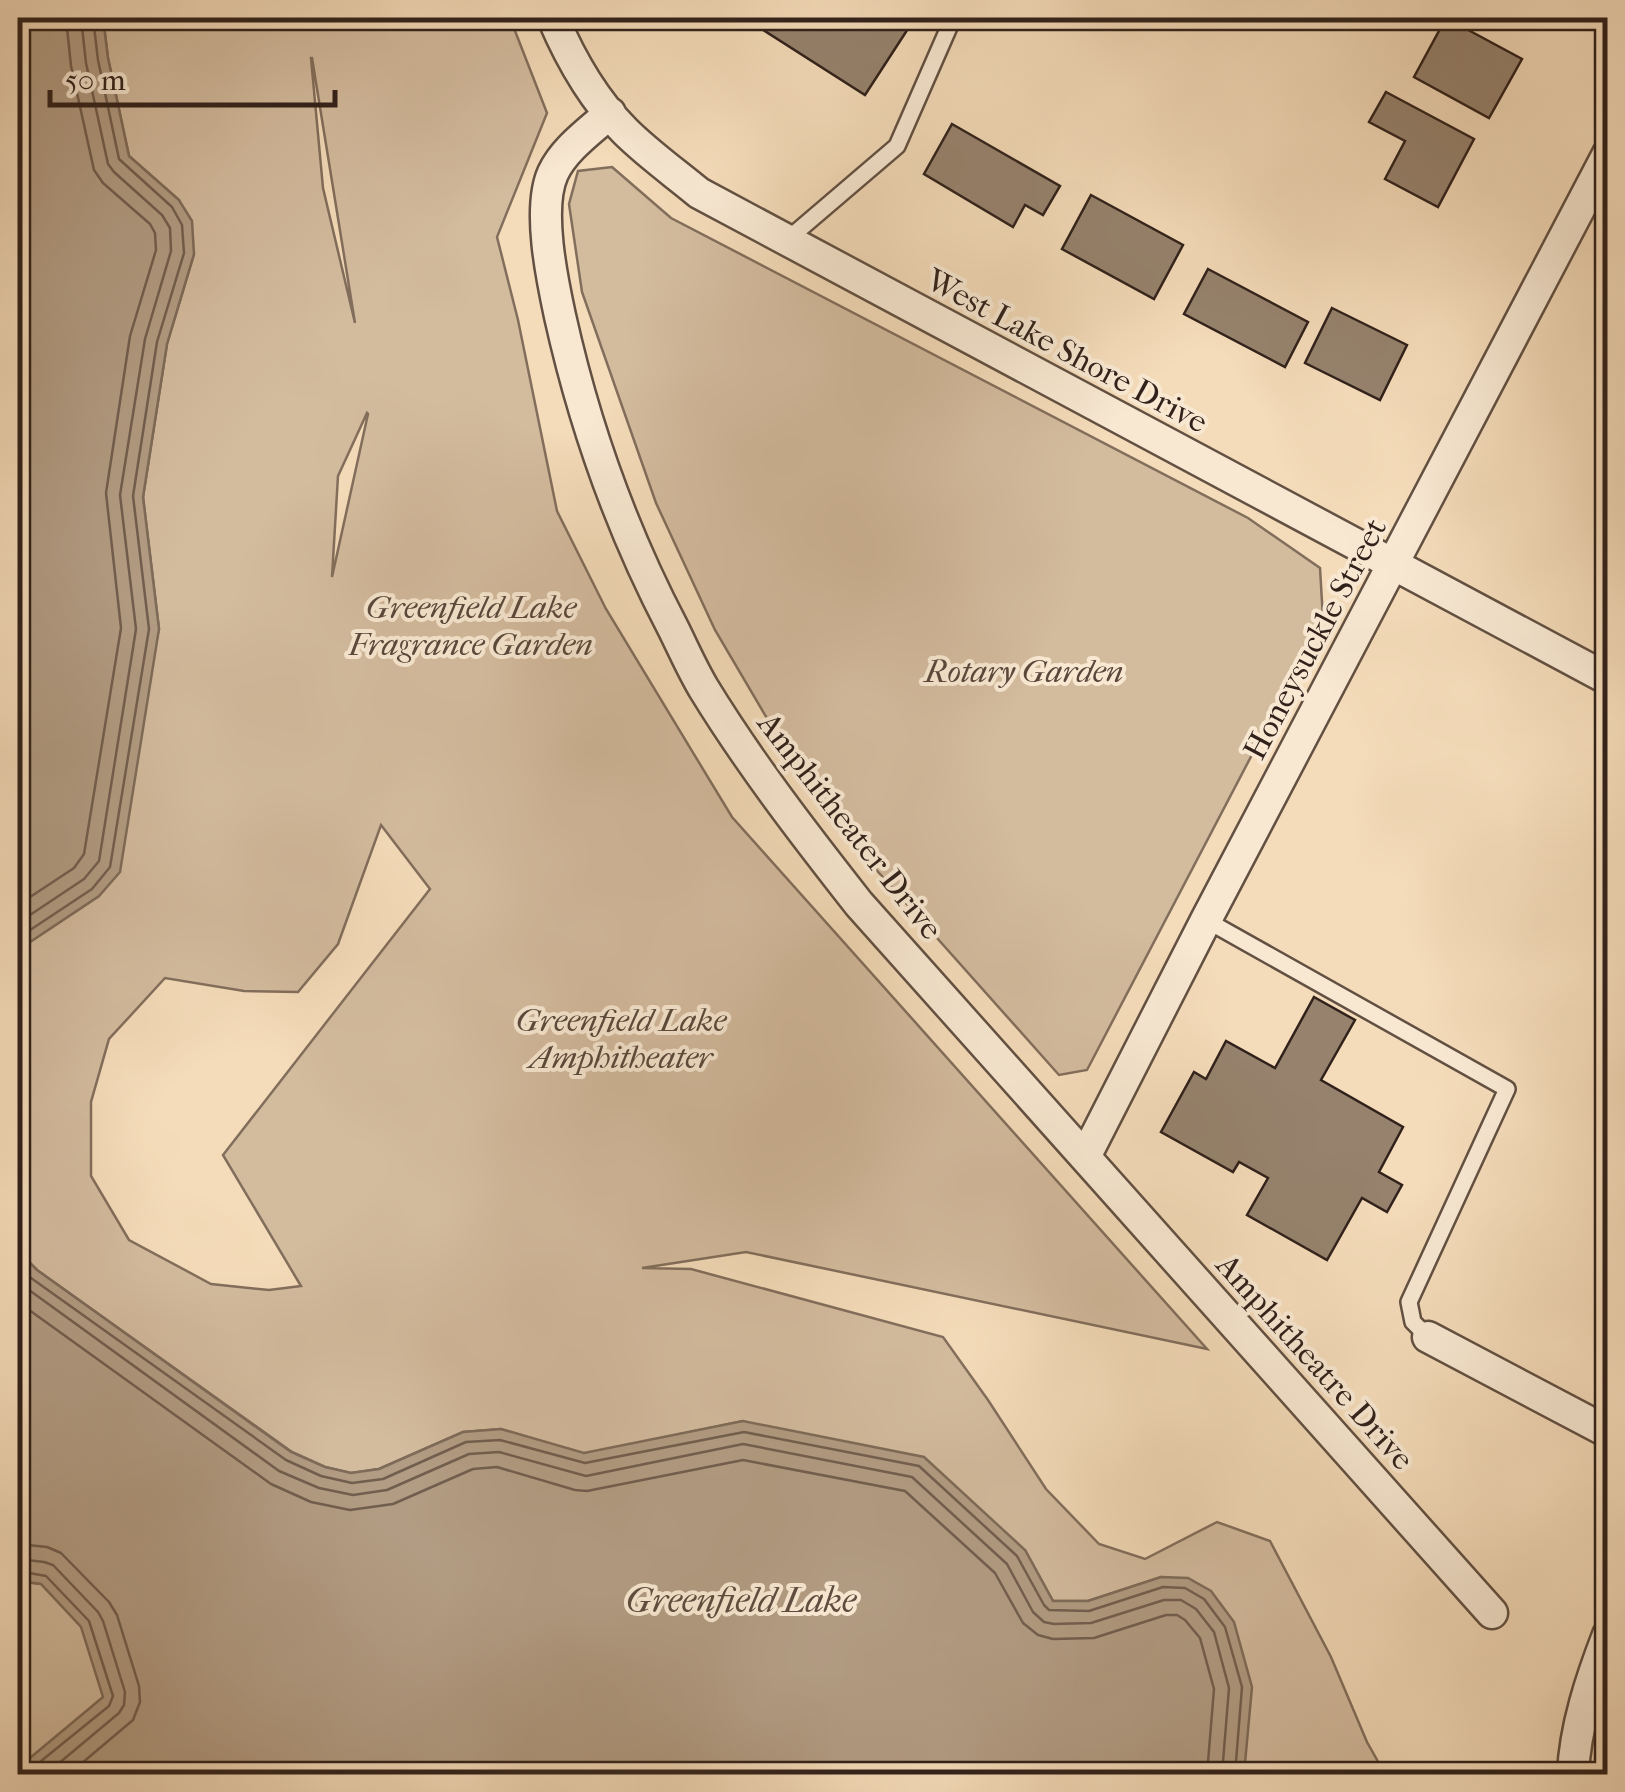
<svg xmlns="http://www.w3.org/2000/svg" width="1625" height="1792" font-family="'IM FELL French Canon',serif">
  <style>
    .green { fill: #d3bb9e; stroke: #826e5c; stroke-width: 2.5; fill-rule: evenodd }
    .water { fill: #b29c83; stroke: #7e6b59; stroke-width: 2.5 }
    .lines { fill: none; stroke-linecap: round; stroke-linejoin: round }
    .shore { stroke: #725e4f; stroke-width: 2.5 }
    .building { fill: #96826d; stroke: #31211b; stroke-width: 2.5 }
    .service-casing { stroke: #625042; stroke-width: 20 }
    .minor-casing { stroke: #625042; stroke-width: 35 }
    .service { stroke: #f8e8d2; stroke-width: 15 }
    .minor { stroke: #f8e8d2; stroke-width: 30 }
    .labels { text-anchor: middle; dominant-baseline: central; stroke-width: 8; stroke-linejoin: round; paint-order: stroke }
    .street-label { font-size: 32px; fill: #31211b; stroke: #f8e8d2 }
    .park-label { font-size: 32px; font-style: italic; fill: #5a483c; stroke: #f8e8d2 }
    .water-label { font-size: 35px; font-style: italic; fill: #5e4c3f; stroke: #f8e8d2 }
  </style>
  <rect width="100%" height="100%" fill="#f4dbb9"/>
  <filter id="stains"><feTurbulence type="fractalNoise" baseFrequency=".002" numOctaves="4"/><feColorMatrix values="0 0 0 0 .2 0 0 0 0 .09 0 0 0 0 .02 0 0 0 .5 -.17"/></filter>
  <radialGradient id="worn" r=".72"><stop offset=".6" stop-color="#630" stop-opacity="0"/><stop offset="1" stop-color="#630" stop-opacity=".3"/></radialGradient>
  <path class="green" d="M 103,18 L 510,18 L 547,113 L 497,237 L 518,320 L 557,511 L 606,609 L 732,817 L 1207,1349 L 746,1252 L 642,1268 L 691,1269 L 943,1337 L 988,1400 L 1046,1489 L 1099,1544 L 1145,1559 L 1217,1522 L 1270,1541 L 1331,1657 L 1367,1742 L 1385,1774 L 1244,1774 L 1245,1770 L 1161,1577 L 1088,1601 L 1053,1601 L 1025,1550 L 743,1421 L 584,1454 L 501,1429 L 463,1432 L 379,1469 L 351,1473 L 325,1467 L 292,1452 L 37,1270 L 18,1251 L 18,950 L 99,896 L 159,629 L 143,497 L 167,344 L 194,254 L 179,200 L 129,156 L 108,58 ZM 311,58 L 312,58 L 355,323 L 323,188 ZM 367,413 L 368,414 L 332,577 L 338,476 ZM 381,825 L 430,889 L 223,1155 L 301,1286 L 269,1290 L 211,1284 L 129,1240 L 91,1176 L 91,1102 L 109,1039 L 165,978 L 244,991 L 298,992 L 338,944 Z
    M 612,167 L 671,218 L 1248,518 L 1320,568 L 1323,619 L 1087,1070 L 1059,1075 L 872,865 L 795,766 L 715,630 L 656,503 L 582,292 L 569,204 L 578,171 Z
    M 18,1581 L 41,1584 L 82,1627 L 104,1697 L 18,1768 Z"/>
  <path class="water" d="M 18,18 L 103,18 L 108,58 L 129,156 L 179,200 L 192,221 L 194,254 L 167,344 L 143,497 L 159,629 L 120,872 L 99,896 L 18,950 Z
    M 18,1251 L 37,1270 L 291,1452 L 325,1467 L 351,1473 L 379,1469 L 463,1432 L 501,1429 L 584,1453 L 743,1421 L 924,1457 L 1025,1550 L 1053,1601 L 1088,1601 L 1161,1577 L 1188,1578 L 1211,1591 L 1234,1622 L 1252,1687 L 1244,1774 L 18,1774 L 18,1768 L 103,1697 L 81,1627 L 41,1584 L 18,1581 Z"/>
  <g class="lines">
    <path class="shore" d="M 18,905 L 74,868 L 84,854 L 121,628 L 106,493 L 130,336 L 156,250 L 155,233 L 150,224 L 103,183 L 94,170 L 71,66 L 66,18
      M 18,923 L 84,879 L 99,861 L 136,629 L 120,495 L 145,339 L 171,251 L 170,228 L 162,215 L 114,172 L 108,164 L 86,63 L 81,18
      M 18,938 L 92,889 L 110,867 L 149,629 L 133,496 L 157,342 L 184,253 L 182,225 L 172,207 L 119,159 L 98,60 L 93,18
      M 18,1265 L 31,1278 L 286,1460 L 321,1476 L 352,1483 L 383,1479 L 466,1442 L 500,1440 L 585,1463 L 744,1432 L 919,1466 L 1017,1556 L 1044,1605 L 1049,1610 L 1089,1611 L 1163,1587 L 1185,1588 L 1204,1599 L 1225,1627 L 1242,1687 L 1235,1774
      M 18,1282 L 279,1471 L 319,1488 L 353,1495 L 387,1490 L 469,1454 L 499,1452 L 586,1476 L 743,1444 L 912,1477 L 1007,1564 L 1033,1612 L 1044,1622 L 1054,1624 L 1091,1623 L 1164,1600 L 1181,1600 L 1196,1609 L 1214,1632 L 1229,1688 L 1222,1774
      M 18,1302 L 271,1484 L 311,1502 L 350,1510 L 393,1504 L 473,1469 L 497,1467 L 575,1490 L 587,1491 L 743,1460 L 905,1491 L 995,1573 L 1023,1623 L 1038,1635 L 1053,1639 L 1094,1638 L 1166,1615 L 1177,1615 L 1185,1620 L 1200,1638 L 1214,1689 L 1207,1774
      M 18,1544 L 47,1547 L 61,1553 L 109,1602 L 117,1615 L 139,1686 L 140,1702 L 133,1720 L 69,1774
      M 18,1559 L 44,1562 L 53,1565 L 98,1612 L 103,1621 L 125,1692 L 124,1705 L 119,1713 L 46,1774
      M 18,1571 L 46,1576 L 89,1621 L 113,1696 L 109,1706 L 25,1774"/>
  </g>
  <path class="building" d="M 752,18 L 915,18 L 865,95 L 749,21 Z
    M 1446,18 L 1522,59 L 1489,118 L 1414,77 Z
    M 1386,92 L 1474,139 L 1438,207 L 1385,179 L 1405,141 L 1369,122 Z
    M 952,124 L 1060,186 L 1043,215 L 1025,205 L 1013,227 L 924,174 Z
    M 1091,195 L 1183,245 L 1154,299 L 1062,249 Z
    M 1208,269 L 1308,322 L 1285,367 L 1184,314 Z
    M 1332,308 L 1407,345 L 1380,400 L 1305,363 Z
    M 1314,997 L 1355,1020 L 1321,1080 L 1403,1127 L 1379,1172 L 1402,1185 L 1387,1212 L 1362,1198 L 1327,1260 L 1247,1215 L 1268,1178 L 1239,1162 L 1233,1172 L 1161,1132 L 1194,1072 L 1206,1079 L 1226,1041 L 1275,1068 Z"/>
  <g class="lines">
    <g class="service-casing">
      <path id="service" d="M 787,240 L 897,146 L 953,18
        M 1206,920 L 1507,1089 L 1409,1302 L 1413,1322 L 1428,1337"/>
    </g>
    <g class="minor-casing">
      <path id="minor" d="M 553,18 C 570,58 594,100 625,131 C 648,154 675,173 699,193 L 1608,679
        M 610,113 C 590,131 564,149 553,173 C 537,208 552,279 560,316 C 584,424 621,529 673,628 C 683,648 692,669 704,689 C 750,764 804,834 859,904 L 1492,1613
        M 1085,1157 L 1206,920 L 1608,154
        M 1428,1337 L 1608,1432
        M 1573,1774 C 1575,1727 1591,1679 1608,1635"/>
    </g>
    <use href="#service" class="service"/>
    <use href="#minor" class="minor"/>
  </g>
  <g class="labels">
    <g class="street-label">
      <text transform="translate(1067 351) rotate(28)">West Lake Shore Drive</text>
      <text transform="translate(1315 639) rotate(-62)">Honeysuckle Street</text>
      <text transform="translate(850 826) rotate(52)">Amphitheater Drive</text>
      <text transform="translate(1315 1362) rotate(48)">Amphitheatre Drive</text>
    </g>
    <g class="park-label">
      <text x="471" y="607">Greenfield Lake<tspan x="471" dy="37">Fragrance Garden</tspan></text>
      <text x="1024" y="671">Rotary Garden</text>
      <text x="621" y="1020">Greenfield Lake<tspan x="621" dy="37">Amphitheater</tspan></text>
    </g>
    <g class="water-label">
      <text x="741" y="1600">Greenfield Lake</text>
    </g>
  </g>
  <rect width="1625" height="1792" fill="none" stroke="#f4dbb9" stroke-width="60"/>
  <rect x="20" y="20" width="1585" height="1752" fill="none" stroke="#31211b" stroke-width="5"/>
  <rect x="30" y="30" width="1565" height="1732" fill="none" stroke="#31211b" stroke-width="2.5"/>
  <path d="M50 90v15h285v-15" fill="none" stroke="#31211b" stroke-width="5"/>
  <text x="65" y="90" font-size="30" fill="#31211b" stroke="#f8e8d2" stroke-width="8" paint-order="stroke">50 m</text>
  <rect width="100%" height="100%" filter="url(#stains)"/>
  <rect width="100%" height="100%" fill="url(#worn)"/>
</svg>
